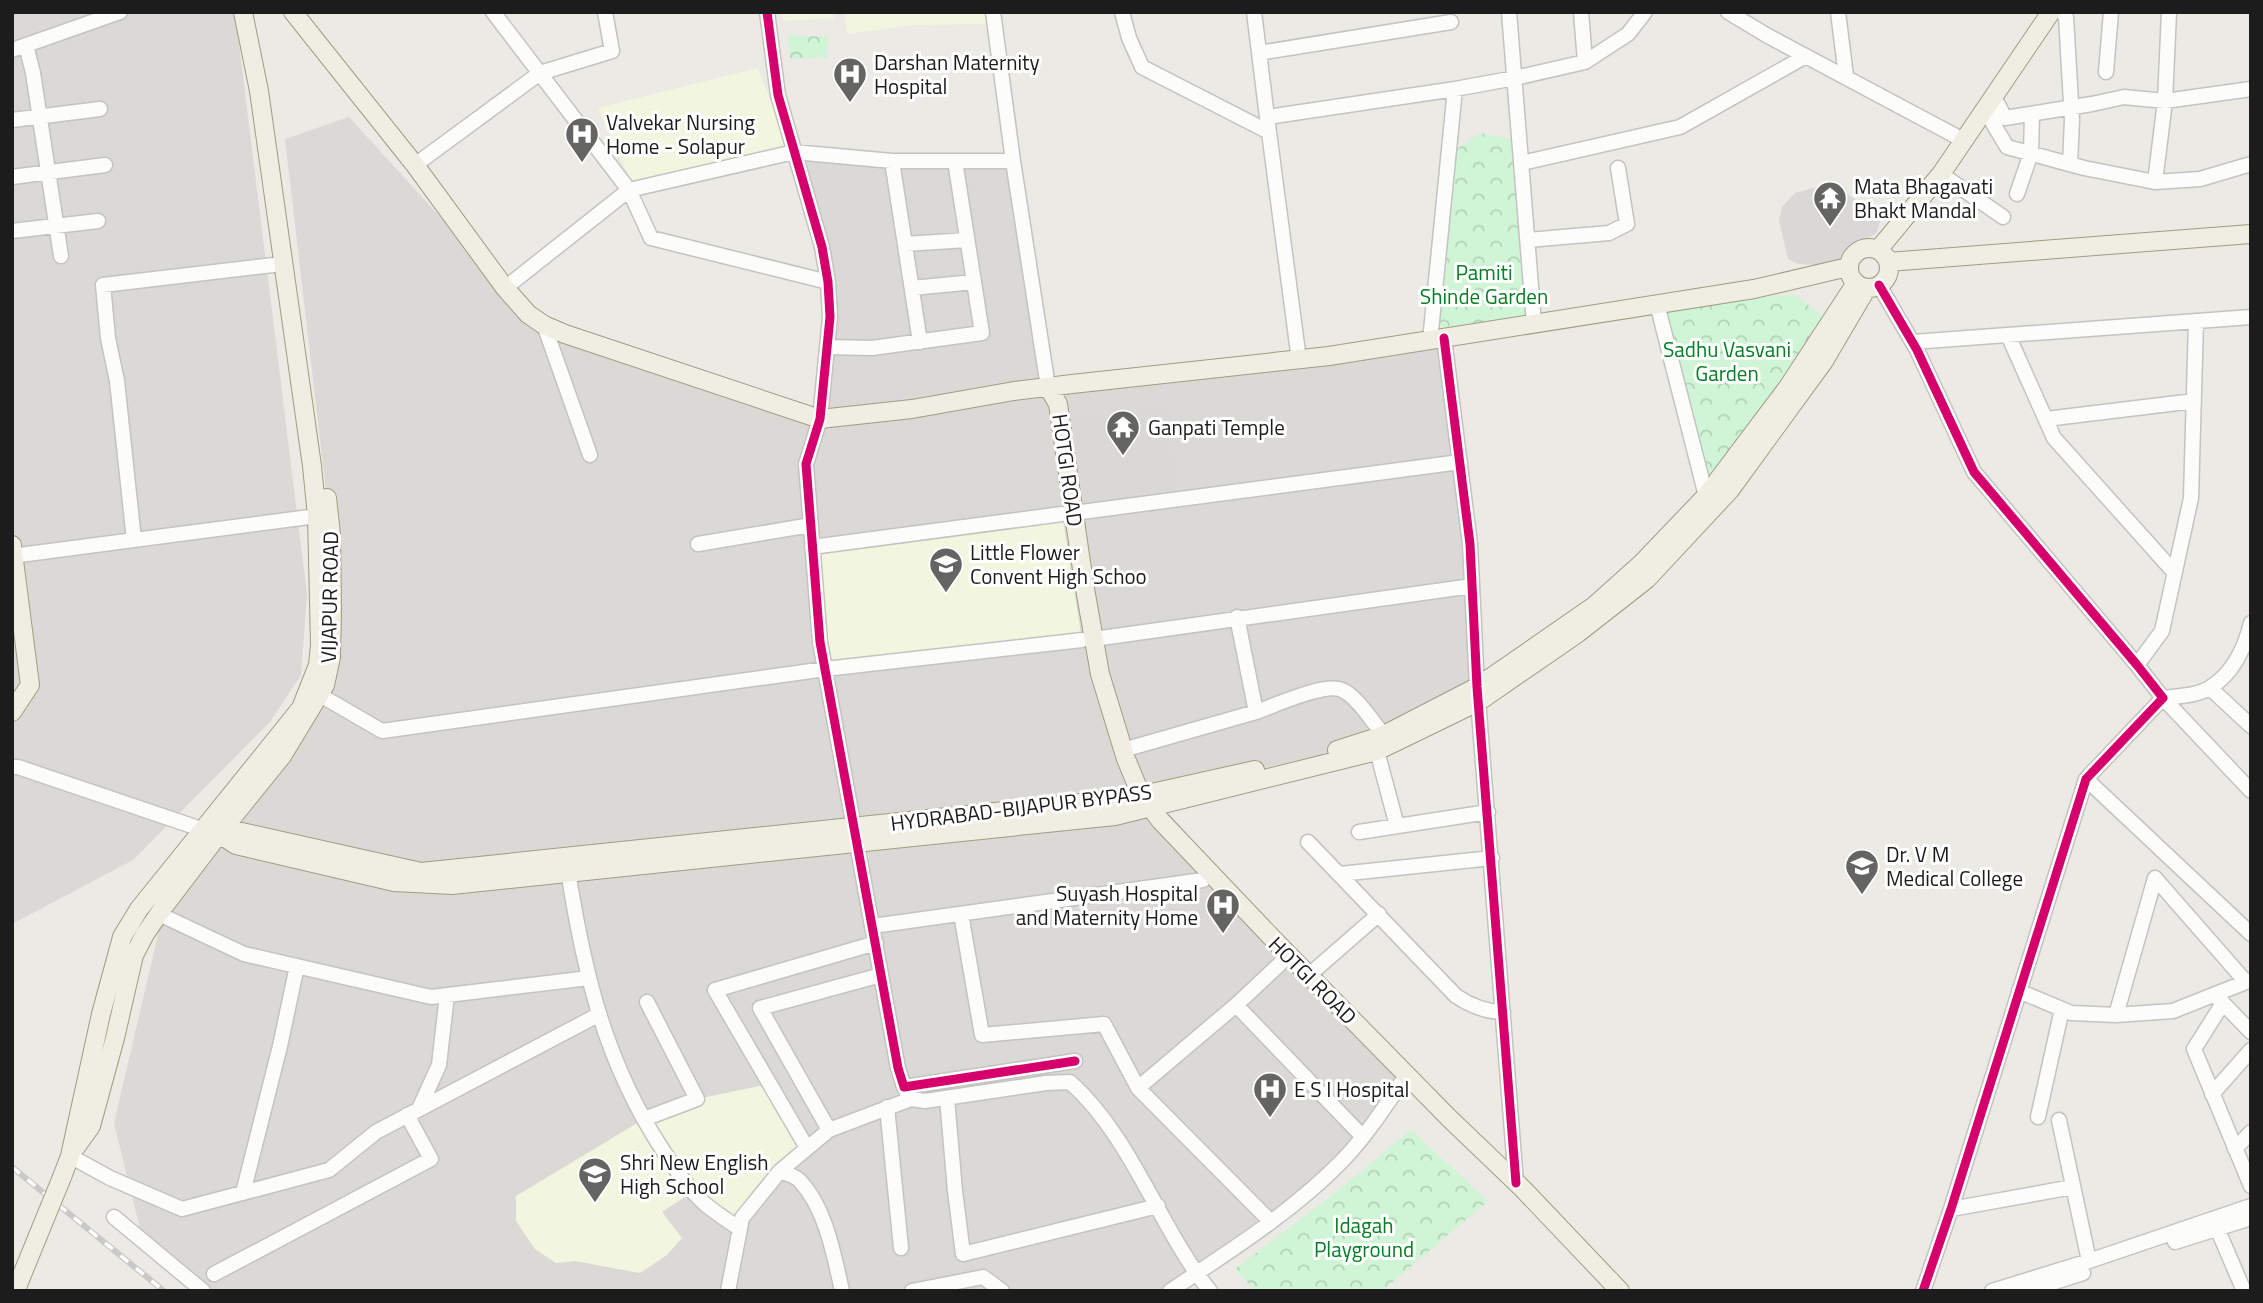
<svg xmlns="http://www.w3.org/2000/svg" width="2263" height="1303" font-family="'Titillium Web',sans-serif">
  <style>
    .residential { fill: #dad9d6 }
    .education { fill: #f2f6de }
    .religious { fill: #d9d8d6 }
    .park { fill: url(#park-crowns) }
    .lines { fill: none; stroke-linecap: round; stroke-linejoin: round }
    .minor-casing { stroke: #c3c3c0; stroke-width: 17 }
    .major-casing { stroke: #a19c81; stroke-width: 20 }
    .minor { stroke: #fcfcfb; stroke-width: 14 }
    .major { stroke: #f0ede3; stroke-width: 18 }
    .rail-casing { stroke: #c9c9c8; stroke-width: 6 }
    .rail { stroke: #fff; stroke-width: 3.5; stroke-dasharray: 10; stroke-linecap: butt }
    .major-bridge-casing { stroke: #a19c81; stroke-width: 20; stroke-linecap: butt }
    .major-bridge { stroke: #f0ede3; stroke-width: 18 }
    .cycleway-casing { stroke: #fff; stroke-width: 13 }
    .cycleway { stroke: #d6006c; stroke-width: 9 }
    .labels { text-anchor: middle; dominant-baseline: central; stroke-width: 6; stroke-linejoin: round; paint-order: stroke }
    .poi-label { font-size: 21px; fill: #1c1c1c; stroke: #fff; text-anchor: start }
    .park-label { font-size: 21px; fill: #048024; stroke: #fff }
    .street-label { font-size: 21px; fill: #1c1c1c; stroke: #fff }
  </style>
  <defs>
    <pattern id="park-crowns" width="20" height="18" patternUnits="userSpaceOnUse" patternTransform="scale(1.75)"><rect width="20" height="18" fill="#d0f4d6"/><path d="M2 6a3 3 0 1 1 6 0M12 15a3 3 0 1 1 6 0" fill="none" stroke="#b2d1b7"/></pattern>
  </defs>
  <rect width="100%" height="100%" fill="#ebeae4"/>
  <path class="residential" d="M 12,12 L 232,12 L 236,20 L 307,594 L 301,675 L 270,722 L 133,860 L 12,924 Z
    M 349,117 L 505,288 L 565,334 L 820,419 L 828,282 L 794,152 L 1013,161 L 1048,387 L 1444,338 L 1477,687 L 1322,755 L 1152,793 L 1224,879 L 1407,1069 L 1357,1144 L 1296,1202 L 1169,1291 L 213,1291 L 145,1249 L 114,1123 L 165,905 L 325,685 L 331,534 L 285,139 Z"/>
  <path class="education" d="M 780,12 L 833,12 L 834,18 L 784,21 Z
    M 844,12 L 985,12 L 987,24 L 915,25 L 847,34 Z
    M 758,68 L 787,145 L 632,183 L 598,108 Z
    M 1062,514 L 1082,640 L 825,669 L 812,547 Z
    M 769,1084 L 807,1148 L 742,1218 L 713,1209 L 694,1191 L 662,1212 L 682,1238 L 667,1255 L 640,1273 L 575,1261 L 556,1263 L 535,1249 L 516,1221 L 516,1196 L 644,1119 L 697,1099 Z"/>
  <path class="religious" d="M 1830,186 L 1842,190 L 1881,218 L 1877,232 L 1839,260 L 1817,265 L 1798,264 L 1788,259 L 1779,221 L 1782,207 L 1795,193 L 1813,188 Z
    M 1164,409 L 1175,494 L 1081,505 L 1071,421 Z"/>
  <path class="park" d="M 791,35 L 828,37 L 826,57 L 790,59 L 788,37 Z
    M 1480,133 L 1520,141 L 1534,324 L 1430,341 L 1448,155 Z
    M 1795,295 L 1823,316 L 1807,353 L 1711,488 L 1670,388 L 1657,304 Z
    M 1411,1130 L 1488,1201 L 1382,1291 L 1255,1291 L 1235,1269 L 1338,1191 Z"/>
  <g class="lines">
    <g class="minor-casing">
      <path id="minor" d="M 493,12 L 629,190 L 651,238 L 828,282
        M 767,12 L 778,95 L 822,247 L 828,282 L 830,317 L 820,419 L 806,464 L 820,642 L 898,1068 L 904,1087 L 1075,1061
        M 993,12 L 1013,161 L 1048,387
        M 1122,12 L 1129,38 L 1142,67 L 1269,132
        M 1254,12 L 1267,117
        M 1509,12 L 1534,324
        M 1581,12 L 1585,62
        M 1728,12 L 1768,36 L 1965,141
        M 1838,12 L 1846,76
        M 2062,12 L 2066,17 L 2072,120 L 2070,164
        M 26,45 L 33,73 L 61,256
        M 12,50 L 120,12
        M 1259,53 L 1451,22
        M 2106,72 L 2111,12
        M 1994,97 L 2005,118 L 2092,104 L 2124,97 L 2165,101 L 2251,89
        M 1985,110 L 2007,147 L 2084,168 L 2155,182 L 2200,179 L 2251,164
        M 12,120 L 100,109
        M 892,161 L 920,342
        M 1522,163 L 1680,127 L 1806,56
        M 415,165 L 540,73 L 612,51 L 605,12
        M 1941,174 L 2003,217
        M 12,177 L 105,165
        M 2155,182 L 2165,101 L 2169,12
        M 2017,194 L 2031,153 L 2032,115
        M 12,231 L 98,221
        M 1528,240 L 1609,233 L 1627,224 L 1618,168
        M 905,244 L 967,240
        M 1879,285 L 1917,350 L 1974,472 L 2137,665 L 2163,698 L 2086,779 L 1951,1209 L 1923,1291
        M 505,288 L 629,190 L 794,152 L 892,161 L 1013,161
        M 912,288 L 974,282
        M 1657,304 L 1706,496
        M 544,325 L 590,455
        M 2008,335 L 2054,438 L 2174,572
        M 1444,338 L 1470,544 L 1477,687 L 1516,1183
        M 1430,341 L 1455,89 L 1515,78 L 1585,62 L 1628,34 L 1645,12
        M 1913,342 L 2251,317
        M 827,347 L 872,348 L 982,333 L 955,161
        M 1299,360 L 1267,117 L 1455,89
        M 2046,419 L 2194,401
        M 1074,513 L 1460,462
        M 134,540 L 117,381 L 108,338 L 103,285 L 282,264
        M 698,544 L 811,525
        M 812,547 L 1062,514
        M 12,556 L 317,516
        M 1094,639 L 1472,586
        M 2137,665 L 2162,631 L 2191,498 L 2196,321
        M 2210,688 L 2251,726
        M 320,695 L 382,731 L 825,669 L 1082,640
        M 2163,698 L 2251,791
        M 2163,698 C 2177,696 2198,696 2211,687 C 2233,673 2245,647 2251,623
        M 1256,712 C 1274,706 1325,682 1342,690 C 1357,696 1373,723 1384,735
        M 1123,750 L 1256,712 L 1237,617
        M 1377,751 L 1397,826
        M 12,767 L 18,767 L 204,830
        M 2086,779 L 2251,934
        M 1359,832 L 1488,812
        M 1308,842 L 1456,996 C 1471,1006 1485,1012 1503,1012
        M 568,871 C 584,972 605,1062 662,1149 C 674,1167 688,1189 705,1204 C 716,1213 728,1221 740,1229
        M 1340,874 L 1492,858
        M 159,914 L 244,954 L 431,997 L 589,978
        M 961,914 L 982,1035 L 1104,1024 L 1138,1088 L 1271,1222
        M 873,926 L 1203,880
        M 1308,976 L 1379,914
        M 2019,991 L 2071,1013 L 2116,1015 L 2173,1011 L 2251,980
        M 2218,998 L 2251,1032
        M 2223,1003 L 2194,1049 L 2251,1186
        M 1236,1005 L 1363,1137
        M 2116,1015 L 2155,878 L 2246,982
        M 904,1087 L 911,1099 L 925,1101 L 1046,1083 L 1070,1082 C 1132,1137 1159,1228 1210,1291
        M 1138,1088 L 1236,1005 L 1283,961
        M 2212,1094 L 2251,1050
        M 947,1098 L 955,1191 L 963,1254 L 1158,1206
        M 887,1107 L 901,1248
        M 419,1109 L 439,1065 L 447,995
        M 2038,1117 L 2062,1009
        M 644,1119 L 697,1099 L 647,1002
        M 2059,1120 L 2089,1261
        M 829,1130 L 760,1008 L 881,975
        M 807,1148 L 715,990 L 876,943
        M 2235,1149 L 2251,1132
        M 70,1156 L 110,1178 L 182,1209 L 329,1170 L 376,1132 L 598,1015
        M 780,1171 C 787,1174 796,1176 800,1181 C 826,1209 834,1255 842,1291
        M 243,1193 L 280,1046 L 297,966
        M 1951,1209 L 2073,1187
        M 114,1217 L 203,1291
        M 2214,1221 L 2244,1291
        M 2175,1242 L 2251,1218
        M 214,1274 L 431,1159 L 407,1115
        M 728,1291 L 742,1218 L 780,1171 L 829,1130 L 911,1099
        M 912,1291 L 983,1277 L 1002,1291
        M 1170,1291 C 1230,1251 1292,1212 1342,1161 C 1365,1137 1383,1110 1401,1083
        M 1992,1291 L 2089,1261 L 2251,1206
        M 2027,1291 L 2083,1273"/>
    </g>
    <g class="major-casing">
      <path id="major" d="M 293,12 L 415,165 L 505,288 L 528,314 L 544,325 L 565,334 L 820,419 L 912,409 L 1014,391 L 1072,384 L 1329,356 L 1754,289 L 1848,267
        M1849 268a20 20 0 1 1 40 0a20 20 0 1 1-40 0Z
        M 1878,250 L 1941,174 L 2051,12
        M 1888,262 L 2251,234
        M 1048,387 L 1058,404 L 1084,583 L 1100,674 L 1126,759 L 1141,795 L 1160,820 L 1277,943 L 1449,1118 L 1522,1188 L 1620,1291
        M 12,545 L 30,685 L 12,712
        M 1337,750 L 1384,735 L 1477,687 L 1594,606 L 1642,563 L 1706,496 L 1788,387 L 1856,283
        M 204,830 L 219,834 L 242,832 L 421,872 L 1129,798 L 1255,770
        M 219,834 L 236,845 L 394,882 L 452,885 L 1115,816 L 1377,751 L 1478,702 L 1578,633 L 1647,579 L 1730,490 L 1824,361 L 1867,288
        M 76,1147 L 91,1126 L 115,1038 L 134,955 L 145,934 L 165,905 L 219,834 L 282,756 L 325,685 L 331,657 L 332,611 L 331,534 L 327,498
        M 62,1177 L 70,1156 L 101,1014 L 122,937 L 139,909 L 301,708 L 318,665 L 320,645 L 317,516 L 312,466 L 259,91 L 243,12"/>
    </g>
    <use href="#minor" class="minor"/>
    <use href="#major" class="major"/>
    <g class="rail-casing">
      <path id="rail" d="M 12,1167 L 164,1291"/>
    </g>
    <use href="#rail" class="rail"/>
    <g class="major-bridge-casing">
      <path id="major-bridge" d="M 17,1287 L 62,1177"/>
    </g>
    <use href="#major-bridge" class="major-bridge"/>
    <g class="cycleway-casing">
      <path id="cycleway" d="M 767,12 L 778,95 L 822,247 L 828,282 L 830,317 L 820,419 L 806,464 L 820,642 L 898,1068 L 904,1087 L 1075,1061
        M 1879,285 L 1917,350 L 1974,472 L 2137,665 L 2163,698 L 2086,779 L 1951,1209 L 1923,1291
        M 1444,338 L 1470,544 L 1477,687 L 1516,1183"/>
    </g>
    <use href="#cycleway" class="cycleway"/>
  </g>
  <defs>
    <g id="hospital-pin" transform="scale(1.75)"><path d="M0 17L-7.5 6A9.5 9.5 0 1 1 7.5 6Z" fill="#646462" stroke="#fff"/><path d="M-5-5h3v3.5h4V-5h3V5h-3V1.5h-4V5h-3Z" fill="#fff"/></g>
    <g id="temple-pin" transform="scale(1.75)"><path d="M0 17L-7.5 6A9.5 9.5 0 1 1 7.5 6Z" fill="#646462" stroke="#fff"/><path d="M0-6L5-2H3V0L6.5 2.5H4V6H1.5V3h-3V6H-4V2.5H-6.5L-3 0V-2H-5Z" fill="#fff"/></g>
    <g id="university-pin" transform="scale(1.75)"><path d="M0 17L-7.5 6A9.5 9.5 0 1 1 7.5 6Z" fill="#646462" stroke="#fff"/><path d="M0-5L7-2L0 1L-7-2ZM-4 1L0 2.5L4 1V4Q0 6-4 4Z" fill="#fff"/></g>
  </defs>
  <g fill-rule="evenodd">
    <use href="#hospital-pin" x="850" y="74"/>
    <use href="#hospital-pin" x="582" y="134"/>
    <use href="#temple-pin" x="1830" y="198"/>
    <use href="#temple-pin" x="1123" y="427"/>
    <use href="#university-pin" x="946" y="564"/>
    <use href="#university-pin" x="1862" y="866"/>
    <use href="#hospital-pin" x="1223" y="905"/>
    <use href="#hospital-pin" x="1270" y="1089"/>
    <use href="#university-pin" x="595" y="1174"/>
  </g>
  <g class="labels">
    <g class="poi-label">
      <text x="874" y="62">Darshan Maternity<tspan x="874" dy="24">Hospital</tspan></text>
      <text x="606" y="122">Valvekar Nursing<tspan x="606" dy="24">Home - Solapur</tspan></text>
      <text x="1854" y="186">Mata Bhagavati<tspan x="1854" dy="24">Bhakt Mandal</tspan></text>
      <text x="1148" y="427">Ganpati Temple</text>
      <text x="970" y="552">Little Flower<tspan x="970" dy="24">Convent High Schoo</tspan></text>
      <text x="1886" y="854">Dr. V M<tspan x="1886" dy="24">Medical College</tspan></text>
      <text x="1198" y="893" text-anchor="end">Suyash Hospital<tspan x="1198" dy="24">and Maternity Home</tspan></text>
      <text x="1294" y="1089">E S I Hospital</text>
      <text x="620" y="1162">Shri New English<tspan x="620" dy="24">High School</tspan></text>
    </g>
    <g class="park-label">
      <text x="1484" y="272">Pamiti<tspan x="1484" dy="24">Shinde Garden</tspan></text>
      <text x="1727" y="349">Sadhu Vasvani<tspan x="1727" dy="24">Garden</tspan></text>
      <text x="1364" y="1225">Idagah<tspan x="1364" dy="24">Playground</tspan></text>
    </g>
    <g class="street-label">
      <text transform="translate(1068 470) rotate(82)">HOTGI ROAD</text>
      <text transform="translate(329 597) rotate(-89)">VIJAPUR ROAD</text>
      <text transform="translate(1021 807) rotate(-7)">HYDRABAD-BIJAPUR BYPASS</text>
      <text transform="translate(1313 980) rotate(45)">HOTGI ROAD</text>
    </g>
  </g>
  <rect width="2263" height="1303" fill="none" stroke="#1c1c1c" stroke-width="28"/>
</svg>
